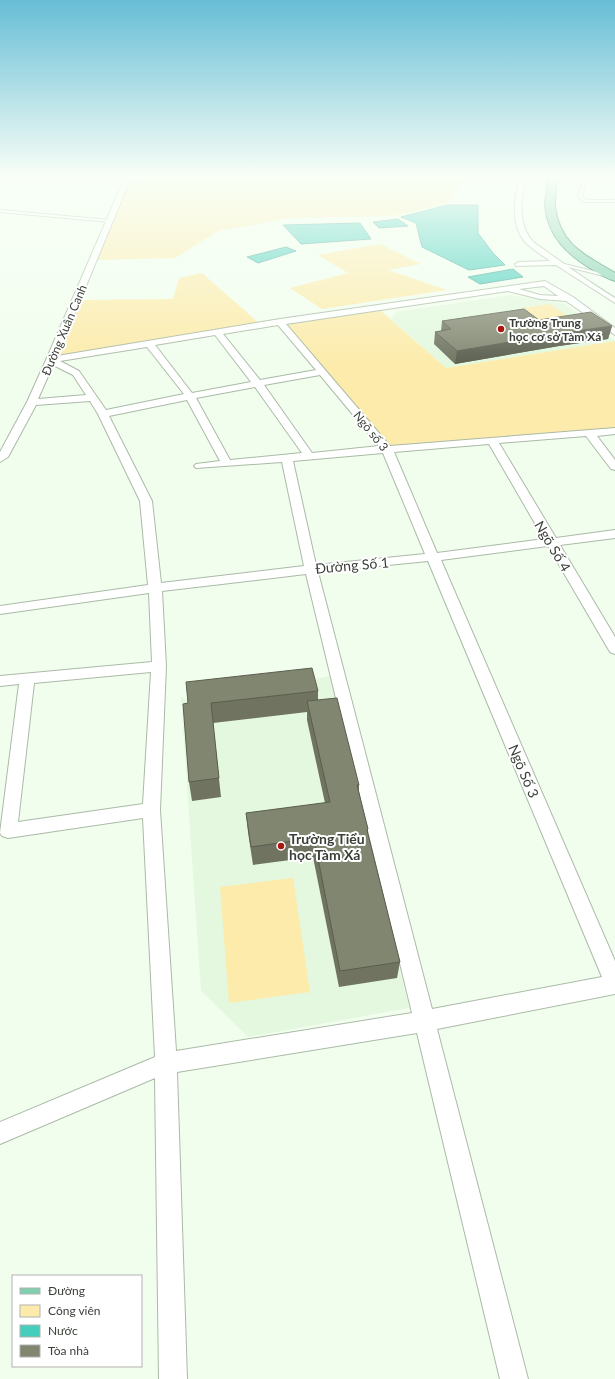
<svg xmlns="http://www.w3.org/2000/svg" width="615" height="1379" font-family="Lato,sans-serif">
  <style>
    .built { fill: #e3f8de }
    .green { fill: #fcebaa }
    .water { fill: #45cebc; stroke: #41a394 }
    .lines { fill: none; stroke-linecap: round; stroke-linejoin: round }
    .lane-casing { stroke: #abbaa7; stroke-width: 2 }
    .street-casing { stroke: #abbaa7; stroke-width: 2 }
    .primary-casing { stroke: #318963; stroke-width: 2 }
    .lane { fill: #fff; fill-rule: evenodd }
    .street { fill: #fff; fill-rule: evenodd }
    .primary { fill: #80d0b0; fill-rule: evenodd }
    .wall { fill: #6f7360 }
    .shaded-wall { fill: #5a5e4e }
    .building { fill: #818670; stroke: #5a5e4e }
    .poi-dot { fill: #a8160e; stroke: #fff; stroke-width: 1.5 }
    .labels { text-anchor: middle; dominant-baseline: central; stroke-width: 4; stroke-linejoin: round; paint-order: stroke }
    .far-poi-label { font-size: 12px; font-weight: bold; fill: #393f37; stroke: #fff; text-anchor: start }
    .far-street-label { font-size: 12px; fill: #393f37; stroke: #fff }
    .street-label { font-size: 14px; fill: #393f37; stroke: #fff }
    .poi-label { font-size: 14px; font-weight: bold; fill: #393f37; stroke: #fff; text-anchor: start }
  </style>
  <rect width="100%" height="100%" fill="#f1feee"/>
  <path class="built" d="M 510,295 L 565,304 L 615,341 L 446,368 L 391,319 L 396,312 Z
    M 330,676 L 409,1008 L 248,1037 L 201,991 L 181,697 L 189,701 Z"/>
  <path class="green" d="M 129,175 L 470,175 L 448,203 L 392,216 L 290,218 L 218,231 L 175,258 L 94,260 Z
    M 380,244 L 421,264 L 388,270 L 447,290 L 322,309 L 290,288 L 348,273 L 318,255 Z
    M 202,273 L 261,325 L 51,360 L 77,300 L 173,299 L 179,278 Z
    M 550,304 L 576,322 L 547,327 L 523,308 Z
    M 380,310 L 446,368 L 615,341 L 615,428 L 387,449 L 280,322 Z
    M 293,878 L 310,992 L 229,1003 L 220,887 Z"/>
  <path class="water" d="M 447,205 L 478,205 L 478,233 L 493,253 L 505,265 L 469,270 L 422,247 L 416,223 L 401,217 Z
    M 398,219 L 408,226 L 379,228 L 373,222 Z
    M 360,223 L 371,239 L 301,244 L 283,225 Z
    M 286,247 L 296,251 L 258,263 L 247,257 Z
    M 513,269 L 523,277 L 480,284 L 468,277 Z"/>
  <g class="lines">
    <g class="lane-casing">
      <path id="lane" d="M 584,175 L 588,175 L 582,196 L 586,200 L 615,200 L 615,202 L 584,202 L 578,196 Z
        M 605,175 L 609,175 L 615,179 L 615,181 Z
        M 0,210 L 110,220 L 112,221 L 110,222 L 0,212 Z
        M 556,262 L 610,275 L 611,276 L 608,277 L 556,264 Z"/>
    </g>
    <g class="street-casing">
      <path id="street" d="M 126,175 L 132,175 L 57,356 L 280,319 L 545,281 L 573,297 L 615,328 L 615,335 L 566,301 L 540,299 L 508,291 L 286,324 L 390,446 L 615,428 L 615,434 L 597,436 L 615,460 L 615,470 L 611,469 L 586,436 L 499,443 L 556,538 L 615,530 L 615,538 L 560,545 L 615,637 L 615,654 L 610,652 L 548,546 L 441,560 L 615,961 L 615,994 L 437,1029 L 528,1379 L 500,1379 L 417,1033 L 177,1072 L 187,1379 L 159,1379 L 155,1078 L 0,1144 L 0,1122 L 155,1057 L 143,818 L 8,838 L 2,836 L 0,833 L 19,684 L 0,686 L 0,676 L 152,662 L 149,593 L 0,614 L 0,606 L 148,585 L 140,501 L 98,414 L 90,401 L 36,405 L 8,457 L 0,462 L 0,452 L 27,402 L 46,360 ZM 544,286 L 558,296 L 540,295 L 519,289 ZM 278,325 L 316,370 L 260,380 L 223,334 ZM 215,335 L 251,382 L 192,393 L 155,345 ZM 147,347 L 184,394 L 106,410 L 79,371 L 60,361 ZM 53,365 L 73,375 L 86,395 L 38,399 ZM 320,375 L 379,446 L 312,453 L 264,385 ZM 255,387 L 302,453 L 230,460 L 196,398 ZM 187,400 L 220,461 L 196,464 L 194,466 L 196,468 L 282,462 L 304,566 L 161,583 L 152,501 L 109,416 ZM 489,444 L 544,539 L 437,553 L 394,452 ZM 383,453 L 425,554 L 316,565 L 293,461 ZM 428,561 L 602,977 L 432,1009 L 318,572 ZM 306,574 L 412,1013 L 176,1051 L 160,810 L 166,666 L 162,591 ZM 151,672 L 143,804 L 18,822 L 34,683 Z
        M 518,175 L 524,175 L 527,179 C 520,197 518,221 530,238 C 534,244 541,247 546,251 C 569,268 591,283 615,298 L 615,303 L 556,265 L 516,266 L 515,264 L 519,262 L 550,261 C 542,255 532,249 525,242 C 511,225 513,198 521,179 Z
        M 556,175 L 562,175 L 555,182 L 551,182 L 550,181 Z"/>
    </g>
    <g class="primary-casing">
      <path id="primary" d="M 545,175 L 553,175 L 555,178 C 558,188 554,197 555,207 C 560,245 585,255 615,273 L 615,281 C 607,279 600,274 593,270 C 568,255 548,237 545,206 C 545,195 550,185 545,175 Z"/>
    </g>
    <use href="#lane" class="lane"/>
    <use href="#street" class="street"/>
    <use href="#primary" class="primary"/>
  </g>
  <path class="wall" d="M 539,320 L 612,326 L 608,339 L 559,346 L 455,364 L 434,344 L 435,332 L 441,331 L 442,321 Z
    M 318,691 L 318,700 L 359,785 L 359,792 L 368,829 L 368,834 L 400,962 L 397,978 L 339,987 L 313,857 L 253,865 L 248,832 L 246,813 L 325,803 L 307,720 L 307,712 L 213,723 L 221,797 L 192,801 L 189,782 L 188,703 Z"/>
  <path class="shaded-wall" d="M 612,326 L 608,339 L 559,346 L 455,364 L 457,351 L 562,333 Z"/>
  <path class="building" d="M 524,309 L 539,320 L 591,312 L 612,326 L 562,333 L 457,351 L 435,332 L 451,329 L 442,321 Z
    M 312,668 L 318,691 L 211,703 L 219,778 L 189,782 L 183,704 L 188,703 L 186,682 Z
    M 337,698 L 359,785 L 357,785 L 368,829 L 367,830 L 400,962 L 340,971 L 314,838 L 251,847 L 246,813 L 330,802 L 307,701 Z"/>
  <linearGradient id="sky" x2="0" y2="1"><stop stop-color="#67bed6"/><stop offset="0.48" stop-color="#f9fff7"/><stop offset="1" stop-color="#f9fff7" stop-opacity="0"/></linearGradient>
  <rect width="615" height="368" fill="url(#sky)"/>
  <g class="poi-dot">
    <circle cx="501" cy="329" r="4"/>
    <circle cx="281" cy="846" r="4"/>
  </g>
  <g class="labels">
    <g class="far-poi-label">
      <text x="509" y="322">Trường Trung<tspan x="509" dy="14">học cơ sở Tàm Xá</tspan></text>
    </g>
    <g class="far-street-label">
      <text transform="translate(64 330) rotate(-67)">Đường Xuân Canh</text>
      <text transform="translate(371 431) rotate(51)">Ngõ số 3</text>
    </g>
    <g class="street-label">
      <text transform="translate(553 546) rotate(59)">Ngõ Số 4</text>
      <text transform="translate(352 565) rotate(-5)">Đường Số 1</text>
      <text transform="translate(524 771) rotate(67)">Ngõ Số 3</text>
    </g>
    <g class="poi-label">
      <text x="289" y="838">Trường Tiểu<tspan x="289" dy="16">học Tàm Xá</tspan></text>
    </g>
  </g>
  <rect x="12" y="1275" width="130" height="92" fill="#ffffff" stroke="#b0b2af"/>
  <rect x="20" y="1288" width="20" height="6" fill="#80d0b0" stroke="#b0b2af"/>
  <text x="48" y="1295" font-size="12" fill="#393f37">Đường</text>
  <rect x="20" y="1305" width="20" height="12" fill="#fcebaa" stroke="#b0b2af"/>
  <text x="48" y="1315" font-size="12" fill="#393f37">Công viên</text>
  <rect x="20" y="1325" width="20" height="12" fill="#45cebc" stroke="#b0b2af"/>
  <text x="48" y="1335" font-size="12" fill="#393f37">Nước</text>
  <rect x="20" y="1345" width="20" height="12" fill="#818670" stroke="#b0b2af"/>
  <text x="48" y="1355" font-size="12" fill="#393f37">Tòa nhà</text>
</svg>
